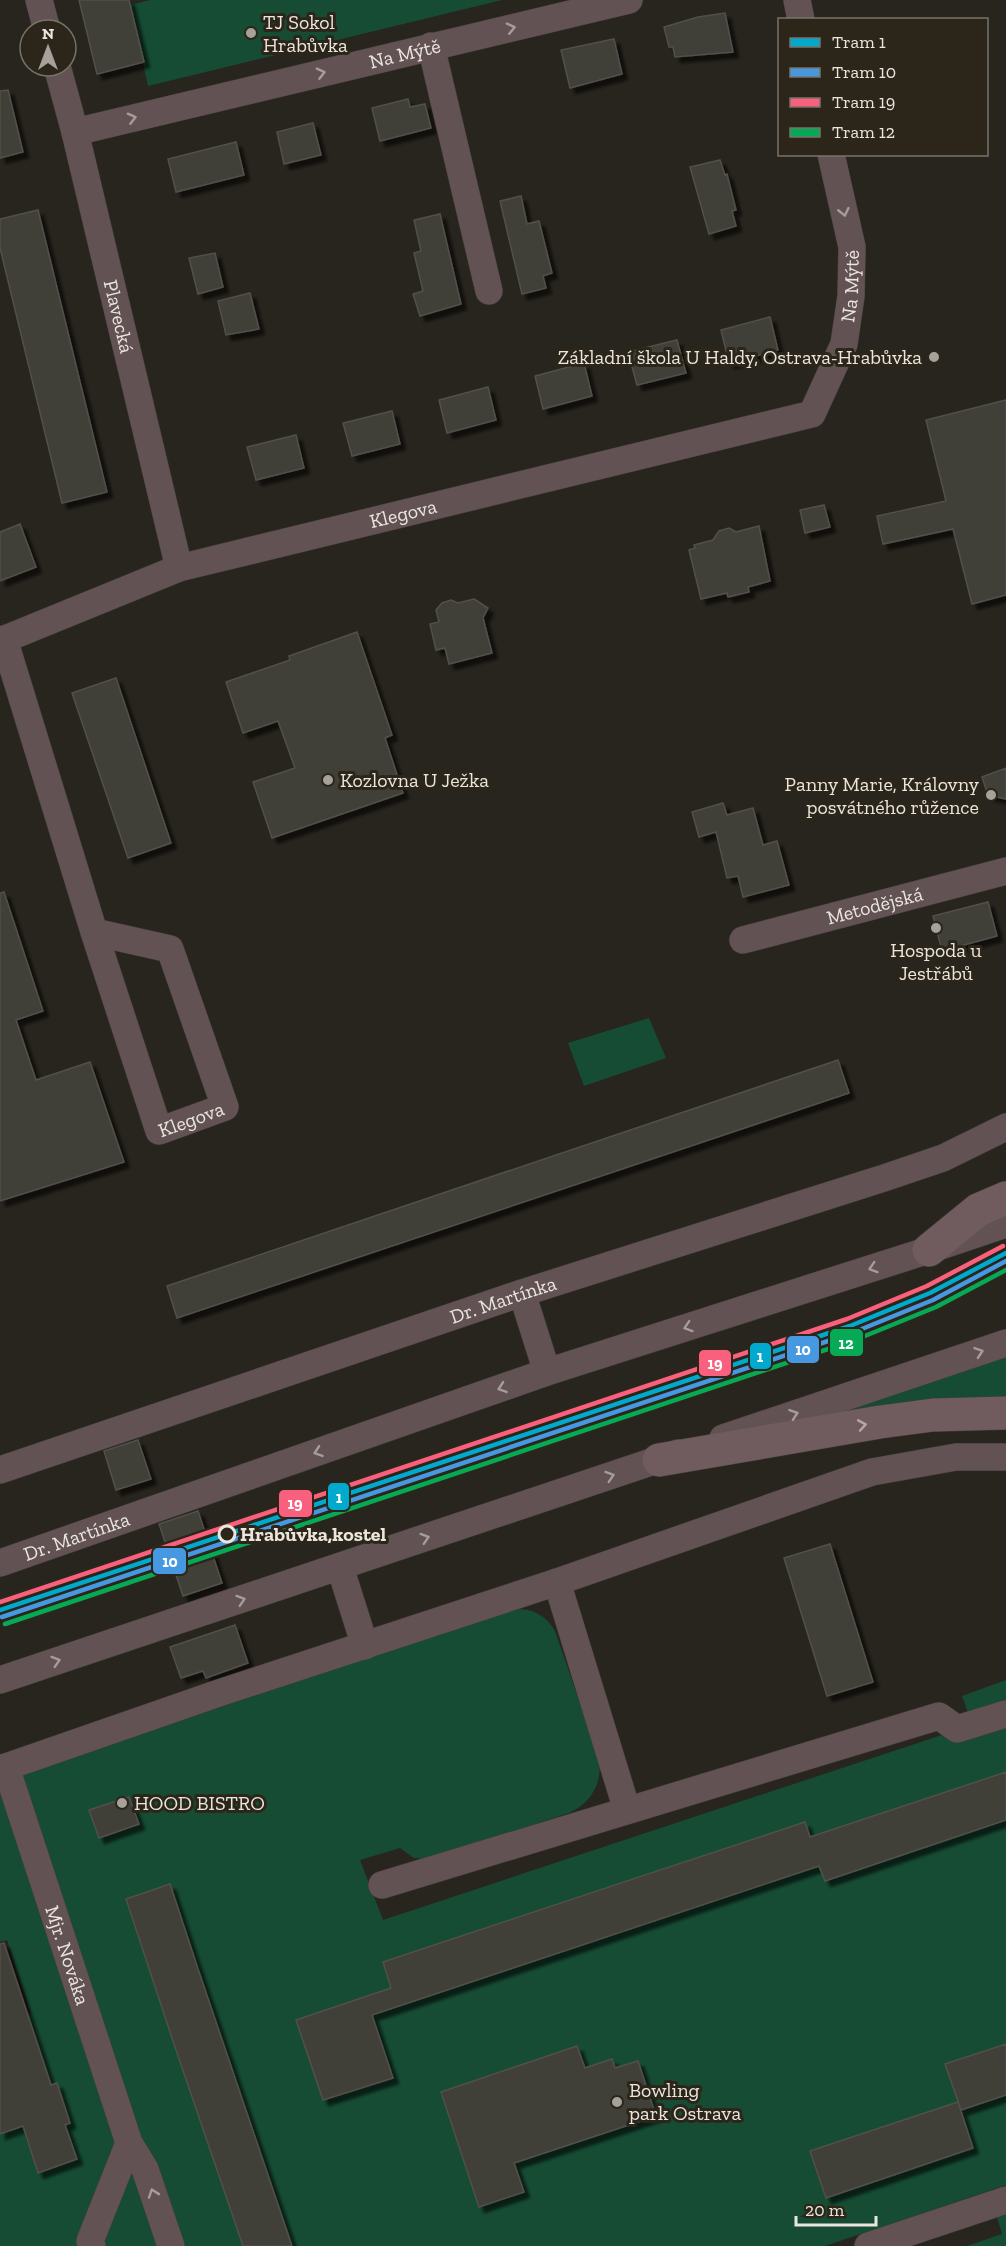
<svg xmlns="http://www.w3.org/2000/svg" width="1006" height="2246" font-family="'Zilla Slab',serif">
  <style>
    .green { fill: #164c34 }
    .building { fill: #413f39; stroke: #524f49; stroke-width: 1.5; filter: url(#shadow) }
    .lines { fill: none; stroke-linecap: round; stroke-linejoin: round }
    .minor-casing { stroke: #423f3a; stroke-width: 28 }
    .trunk-casing { stroke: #423f3a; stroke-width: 34 }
    .minor { stroke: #625254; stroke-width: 27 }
    .trunk { stroke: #705c5e; stroke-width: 33 }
    .tram-1-casing { stroke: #2c261a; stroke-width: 9 }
    .tram-2-casing { stroke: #2c261a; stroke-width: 9 }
    .tram-3-casing { stroke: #2c261a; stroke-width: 9 }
    .tram-4-casing { stroke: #2c261a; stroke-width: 9 }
    .tram-1 { stroke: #00a9ce; stroke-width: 4.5 }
    .tram-2 { stroke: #4699e1; stroke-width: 4.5 }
    .tram-3 { stroke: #f8607d; stroke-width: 4.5 }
    .tram-4 { stroke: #06aa56; stroke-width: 4.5 }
    .oneway { stroke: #a69c99 }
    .oneway2 { stroke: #b3a8a4 }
    .poi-dot { fill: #a6a29b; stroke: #2c261a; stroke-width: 2 }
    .stop-dot { fill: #2c261a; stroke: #eae6de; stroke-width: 3 }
    .labels { text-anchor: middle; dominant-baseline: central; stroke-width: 6; stroke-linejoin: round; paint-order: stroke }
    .poi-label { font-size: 20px; fill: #eae6de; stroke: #2c261a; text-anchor: start }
    .street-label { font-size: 20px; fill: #eae6de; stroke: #2c261a }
    .stop-label { font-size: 20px; font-weight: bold; fill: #eae6de; stroke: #2c261a; text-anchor: start }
    .line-badge { stroke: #2c261a; stroke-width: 2 }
    .badge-label { font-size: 16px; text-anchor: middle; font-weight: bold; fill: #fff }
  </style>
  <defs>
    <filter id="shadow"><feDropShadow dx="5.5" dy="5.5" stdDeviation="1.5" flood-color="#0009"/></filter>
  </defs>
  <rect width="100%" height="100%" fill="#28251e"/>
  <path class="green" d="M 150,0 L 502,0 L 148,86 L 130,5 Z
    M 649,1018 L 666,1058 L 584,1086 L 568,1043 Z
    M 1006,1344 L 1006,1413 L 659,1460 Z
    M 514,1609 C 532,1608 546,1615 555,1631 L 599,1758 C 603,1783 591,1803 569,1813 L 428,1859 L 414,1858 L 400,1848 L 360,1860 L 383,1920 L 972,1725 L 962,1696 L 1006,1680 L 1006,2185 L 825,2246 L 0,2246 L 0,2133 L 22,2126 L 38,2172 L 76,2160 L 64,2125 L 69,2122 L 56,2083 L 50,2084 L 27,2016 L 31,2013 L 7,1940 L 0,1942 L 0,1781 Z
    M 1006,2211 L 1006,2246 L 967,2246 L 1002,2234 L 996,2214 Z"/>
  <path class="building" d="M 79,0 L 129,0 L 144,62 L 97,74 Z
    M 725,13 L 733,52 L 675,57 L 673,47 L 669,47 L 664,27 L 698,17 Z
    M 614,39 L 622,74 L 570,88 L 561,50 Z
    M 8,90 L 23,152 L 0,158 L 0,91 Z
    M 408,99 L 410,107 L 425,104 L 431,128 L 380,141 L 372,108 Z
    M 313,123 L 321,155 L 284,164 L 277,132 Z
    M 236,142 L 244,175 L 176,192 L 168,159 Z
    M 720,160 L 725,175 L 727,174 L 736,210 L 732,211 L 736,226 L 709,234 L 690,167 Z
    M 521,196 L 527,224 L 539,221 L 552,273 L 543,276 L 546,288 L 522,294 L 500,201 Z
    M 38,210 L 107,492 L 62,503 L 0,248 L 0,219 Z
    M 440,214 L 461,304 L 420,316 L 413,294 L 423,291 L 414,253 L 421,251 L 414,220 Z
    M 215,253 L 223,287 L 198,294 L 189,258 Z
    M 250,293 L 259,329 L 226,335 L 218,301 Z
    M 770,317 L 778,350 L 729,363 L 721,330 Z
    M 677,340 L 686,373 L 637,385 L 628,352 Z
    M 584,363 L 592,396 L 543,409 L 535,376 Z
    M 488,387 L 496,420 L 447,433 L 439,400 Z
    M 1006,400 L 1006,595 L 972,604 L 953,529 L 883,544 L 877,516 L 946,501 L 926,420 Z
    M 392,411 L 400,444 L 352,456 L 343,423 Z
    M 296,435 L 304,468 L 256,480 L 247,447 Z
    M 824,505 L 830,527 L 805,533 L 800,510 Z
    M 20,524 L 36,567 L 0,581 L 0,532 Z
    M 759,526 L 770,581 L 748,587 L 749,592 L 728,597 L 727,593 L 701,599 L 689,550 L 695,548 L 694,545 L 713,540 L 719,531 L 729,528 L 736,532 Z
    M 474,599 L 488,608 L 483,618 L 492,653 L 449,664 L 445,648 L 436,650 L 430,624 L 439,622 L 436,610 L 442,603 L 451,600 L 458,603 Z
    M 357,632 L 392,735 L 385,738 L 403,793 L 272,838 L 253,782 L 295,768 L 278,721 L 243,733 L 226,682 L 290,660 L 289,656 Z
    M 116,678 L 171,843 L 128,858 L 72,693 Z
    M 1006,768 L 1006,799 L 988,795 L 982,777 Z
    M 723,803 L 727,815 L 753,808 L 763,845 L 777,841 L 789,885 L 743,897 L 738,876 L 727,878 L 716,832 L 699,837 L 692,812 Z
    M 4,892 L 43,1011 L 16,1020 L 36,1080 L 90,1062 L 124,1162 L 0,1201 L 0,893 Z
    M 988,902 L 997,936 L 942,951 L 933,916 Z
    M 838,1060 L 849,1093 L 177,1318 L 167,1286 Z
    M 138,1440 L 151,1479 L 116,1490 L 104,1451 Z
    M 198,1511 L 222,1583 L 183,1596 L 159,1524 Z
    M 830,1544 L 873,1682 L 827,1696 L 784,1558 Z
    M 235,1625 L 248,1663 L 206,1678 L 203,1671 L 181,1678 L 170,1647 Z
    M 1006,1772 L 1006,1820 L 825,1881 L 819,1866 L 372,2015 L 393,2078 L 323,2100 L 296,2020 L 391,1988 L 383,1962 L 805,1822 L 810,1837 Z
    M 129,1797 L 139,1824 L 99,1838 L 89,1810 Z
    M 170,1884 L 197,1966 L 292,2246 L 243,2246 L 176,2050 L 126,1899 Z
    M 4,1943 L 51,2085 L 57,2083 L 70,2123 L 65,2125 L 77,2159 L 38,2173 L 23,2126 L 0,2134 L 0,1944 Z
    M 1006,2044 L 1006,2095 L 961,2110 L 945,2064 Z
    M 577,2046 L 585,2068 L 612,2059 L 615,2068 L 638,2061 L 656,2116 L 514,2163 L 524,2192 L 479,2207 L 441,2092 Z
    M 958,2102 L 973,2148 L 826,2198 L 810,2151 Z"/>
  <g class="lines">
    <g class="minor-casing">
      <g id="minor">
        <path d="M 39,0 L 47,30"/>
        <path d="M 797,0 L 801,20"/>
        <path d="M 431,46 L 489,291"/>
        <path id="s1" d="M 57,66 L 75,132 L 179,568"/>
        <path id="s2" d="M 75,132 L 629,0"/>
        <path id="s3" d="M 4,639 L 94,932 L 159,1131 L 225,1107 L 170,949 L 94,932"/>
        <path id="s4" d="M 0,641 L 179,568 L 812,414 L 844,344 L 851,296 L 852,247 L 831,154"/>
        <path id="s5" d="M 743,940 L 1006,871"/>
        <path d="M 522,1293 L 547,1372"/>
        <path d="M 723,1438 L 1006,1343"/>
        <path id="s6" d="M 0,1470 L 522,1293 L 884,1178 L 943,1158 L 1006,1127"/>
        <path id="s7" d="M 0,1563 L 547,1372 L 929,1250 L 1006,1224"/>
        <path d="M 340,1567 L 365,1646"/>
        <path d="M 557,1582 L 627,1810"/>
        <path d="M 0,1680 L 678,1453"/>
        <path id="s8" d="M 6,1767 L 129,2143 L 145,2169 L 171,2246"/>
        <path d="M 0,1769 L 219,1693 L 557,1582 L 872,1472 L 956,1457 L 1006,1457"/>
        <path d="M 382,1885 L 939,1716 L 957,1729 L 1006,1714"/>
        <path d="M 92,2246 L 90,2241 L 129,2143"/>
        <path d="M 868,2246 L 1006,2200"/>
      </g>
    </g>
    <g class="trunk-casing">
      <path id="trunk" d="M 929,1250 L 978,1210 L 1006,1198
        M 659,1460 L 880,1422 L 933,1415 L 1006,1413"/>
    </g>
    <use href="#minor" class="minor"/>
    <use href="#trunk" class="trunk"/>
    <g class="tram-1-casing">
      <path id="tram-1" d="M 0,1610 L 850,1326 L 930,1293 L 1006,1253"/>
    </g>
    <g class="tram-2-casing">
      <path id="tram-2" d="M 2,1617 L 852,1333 L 933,1300 L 1006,1261"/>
    </g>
    <g class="tram-3-casing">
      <path id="tram-3" d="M 0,1602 L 847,1319 L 927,1286 L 1003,1246"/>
    </g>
    <g class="tram-4-casing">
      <path id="tram-4" d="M 5,1624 L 855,1340 L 936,1307 L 1006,1270"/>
    </g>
    <use href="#tram-1" class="tram-1"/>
    <use href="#tram-2" class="tram-2"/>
    <use href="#tram-3" class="tram-3"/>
    <use href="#tram-4" class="tram-4"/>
  </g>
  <defs><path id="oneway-chevron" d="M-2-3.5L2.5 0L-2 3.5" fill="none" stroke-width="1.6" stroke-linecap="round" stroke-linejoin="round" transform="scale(1.5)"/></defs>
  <g class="oneway">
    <use href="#oneway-chevron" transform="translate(511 28) rotate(-13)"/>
    <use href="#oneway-chevron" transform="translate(321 73) rotate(-14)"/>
    <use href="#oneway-chevron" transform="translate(132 118) rotate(-14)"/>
    <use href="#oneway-chevron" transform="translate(844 212) rotate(77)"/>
    <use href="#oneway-chevron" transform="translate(873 1268) rotate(162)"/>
    <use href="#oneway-chevron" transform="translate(688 1327) rotate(162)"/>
    <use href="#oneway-chevron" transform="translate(979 1352) rotate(-19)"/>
    <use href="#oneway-chevron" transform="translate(502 1388) rotate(161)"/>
    <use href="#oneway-chevron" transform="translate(794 1414) rotate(-19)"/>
    <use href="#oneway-chevron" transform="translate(318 1452) rotate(161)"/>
    <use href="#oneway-chevron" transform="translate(610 1476) rotate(-18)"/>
    <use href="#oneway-chevron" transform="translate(425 1538) rotate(-18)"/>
    <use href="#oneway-chevron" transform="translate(241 1600) rotate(-18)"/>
    <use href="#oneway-chevron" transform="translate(56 1661) rotate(-18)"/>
    <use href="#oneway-chevron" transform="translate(153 2193) rotate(-109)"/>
  </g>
  <use class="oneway2" href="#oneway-chevron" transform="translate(862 1425) rotate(-10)"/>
  <g class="poi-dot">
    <circle cx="251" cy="33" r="6"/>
    <circle cx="934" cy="357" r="6"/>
    <circle cx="328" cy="780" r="6"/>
    <circle cx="991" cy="795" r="6"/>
    <circle cx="936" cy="928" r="6"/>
    <circle cx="122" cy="1803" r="6"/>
    <circle cx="617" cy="2102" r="6"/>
  </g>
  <circle class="stop-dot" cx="227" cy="1534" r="8"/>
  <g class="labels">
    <g class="poi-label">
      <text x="263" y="22">TJ Sokol<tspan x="263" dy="23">Hrabůvka</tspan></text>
      <text x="922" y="357" text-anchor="end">Základní škola U Haldy, Ostrava-Hrabůvka</text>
      <text x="340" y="780">Kozlovna U Ježka</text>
      <text x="979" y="784" text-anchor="end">Panny Marie, Královny<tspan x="979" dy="23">posvátného růžence</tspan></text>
      <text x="936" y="950" text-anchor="middle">Hospoda u<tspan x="936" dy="23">Jestřábů</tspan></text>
      <text x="134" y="1803">HOOD BISTRO</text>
      <text x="629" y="2090">Bowling<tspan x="629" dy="23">park Ostrava</tspan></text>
    </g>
    <g class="street-label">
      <text stroke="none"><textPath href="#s2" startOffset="339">Na Mýtě</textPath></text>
      <text stroke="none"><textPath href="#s4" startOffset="980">Na Mýtě</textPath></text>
      <text stroke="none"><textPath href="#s1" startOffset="258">Plavecká</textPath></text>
      <text stroke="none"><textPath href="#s4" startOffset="424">Klegova</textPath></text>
      <text stroke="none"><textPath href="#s5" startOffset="136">Metodějská</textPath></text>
      <text stroke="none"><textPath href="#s3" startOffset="550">Klegova</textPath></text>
      <text stroke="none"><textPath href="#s6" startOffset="531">Dr. Martínka</textPath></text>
      <text stroke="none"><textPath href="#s7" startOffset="81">Dr. Martínka</textPath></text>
      <text stroke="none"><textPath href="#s8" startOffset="198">Mjr. Nováka</textPath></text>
    </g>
    <g class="stop-label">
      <text x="240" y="1534">Hrabůvka,kostel</text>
    </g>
  </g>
  <g class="line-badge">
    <rect x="829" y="1328" width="35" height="29" rx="6" fill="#06aa56"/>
    <rect x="786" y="1335" width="34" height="29" rx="6" fill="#4699e1"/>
    <rect x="749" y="1342" width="23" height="28" rx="6" fill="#00a9ce"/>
    <rect x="698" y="1349" width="34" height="28" rx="6" fill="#f8607d"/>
    <rect x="327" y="1482" width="23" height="29" rx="6" fill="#00a9ce"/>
    <rect x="278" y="1489" width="35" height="29" rx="6" fill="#f8607d"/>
    <rect x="152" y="1547" width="35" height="28" rx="6" fill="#4699e1"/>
  </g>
  <g class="badge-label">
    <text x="846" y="1349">12</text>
    <text x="803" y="1355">10</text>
    <text x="760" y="1362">1</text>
    <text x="715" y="1369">19</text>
    <text x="339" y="1503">1</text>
    <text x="295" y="1509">19</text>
    <text x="170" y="1567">10</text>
  </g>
  <rect x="778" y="18" width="210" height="138" fill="#2c261a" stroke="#787368" stroke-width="1.5"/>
  <rect x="790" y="38" width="30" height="9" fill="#00a9ce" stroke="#787368" stroke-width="1.5"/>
  <text x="832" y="48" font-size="18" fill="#eae6de">Tram 1</text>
  <rect x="790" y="68" width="30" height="9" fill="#4699e1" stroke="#787368" stroke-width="1.5"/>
  <text x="832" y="78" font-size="18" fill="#eae6de">Tram 10</text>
  <rect x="790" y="98" width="30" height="9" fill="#f8607d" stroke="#787368" stroke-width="1.5"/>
  <text x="832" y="108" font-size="18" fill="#eae6de">Tram 19</text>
  <rect x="790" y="128" width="30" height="9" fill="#06aa56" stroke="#787368" stroke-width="1.5"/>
  <text x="832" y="138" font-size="18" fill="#eae6de">Tram 12</text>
  <g transform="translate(48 48)"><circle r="28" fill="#2c261a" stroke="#787368" stroke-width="1.5"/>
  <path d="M0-4.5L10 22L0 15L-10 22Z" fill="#a6a29b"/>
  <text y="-9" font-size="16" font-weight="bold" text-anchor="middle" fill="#eae6de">N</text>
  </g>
  <path d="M796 2216v9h80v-9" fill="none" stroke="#eae6de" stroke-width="3"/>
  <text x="805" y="2216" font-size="18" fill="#eae6de" stroke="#2c261a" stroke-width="4.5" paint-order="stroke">20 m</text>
</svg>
